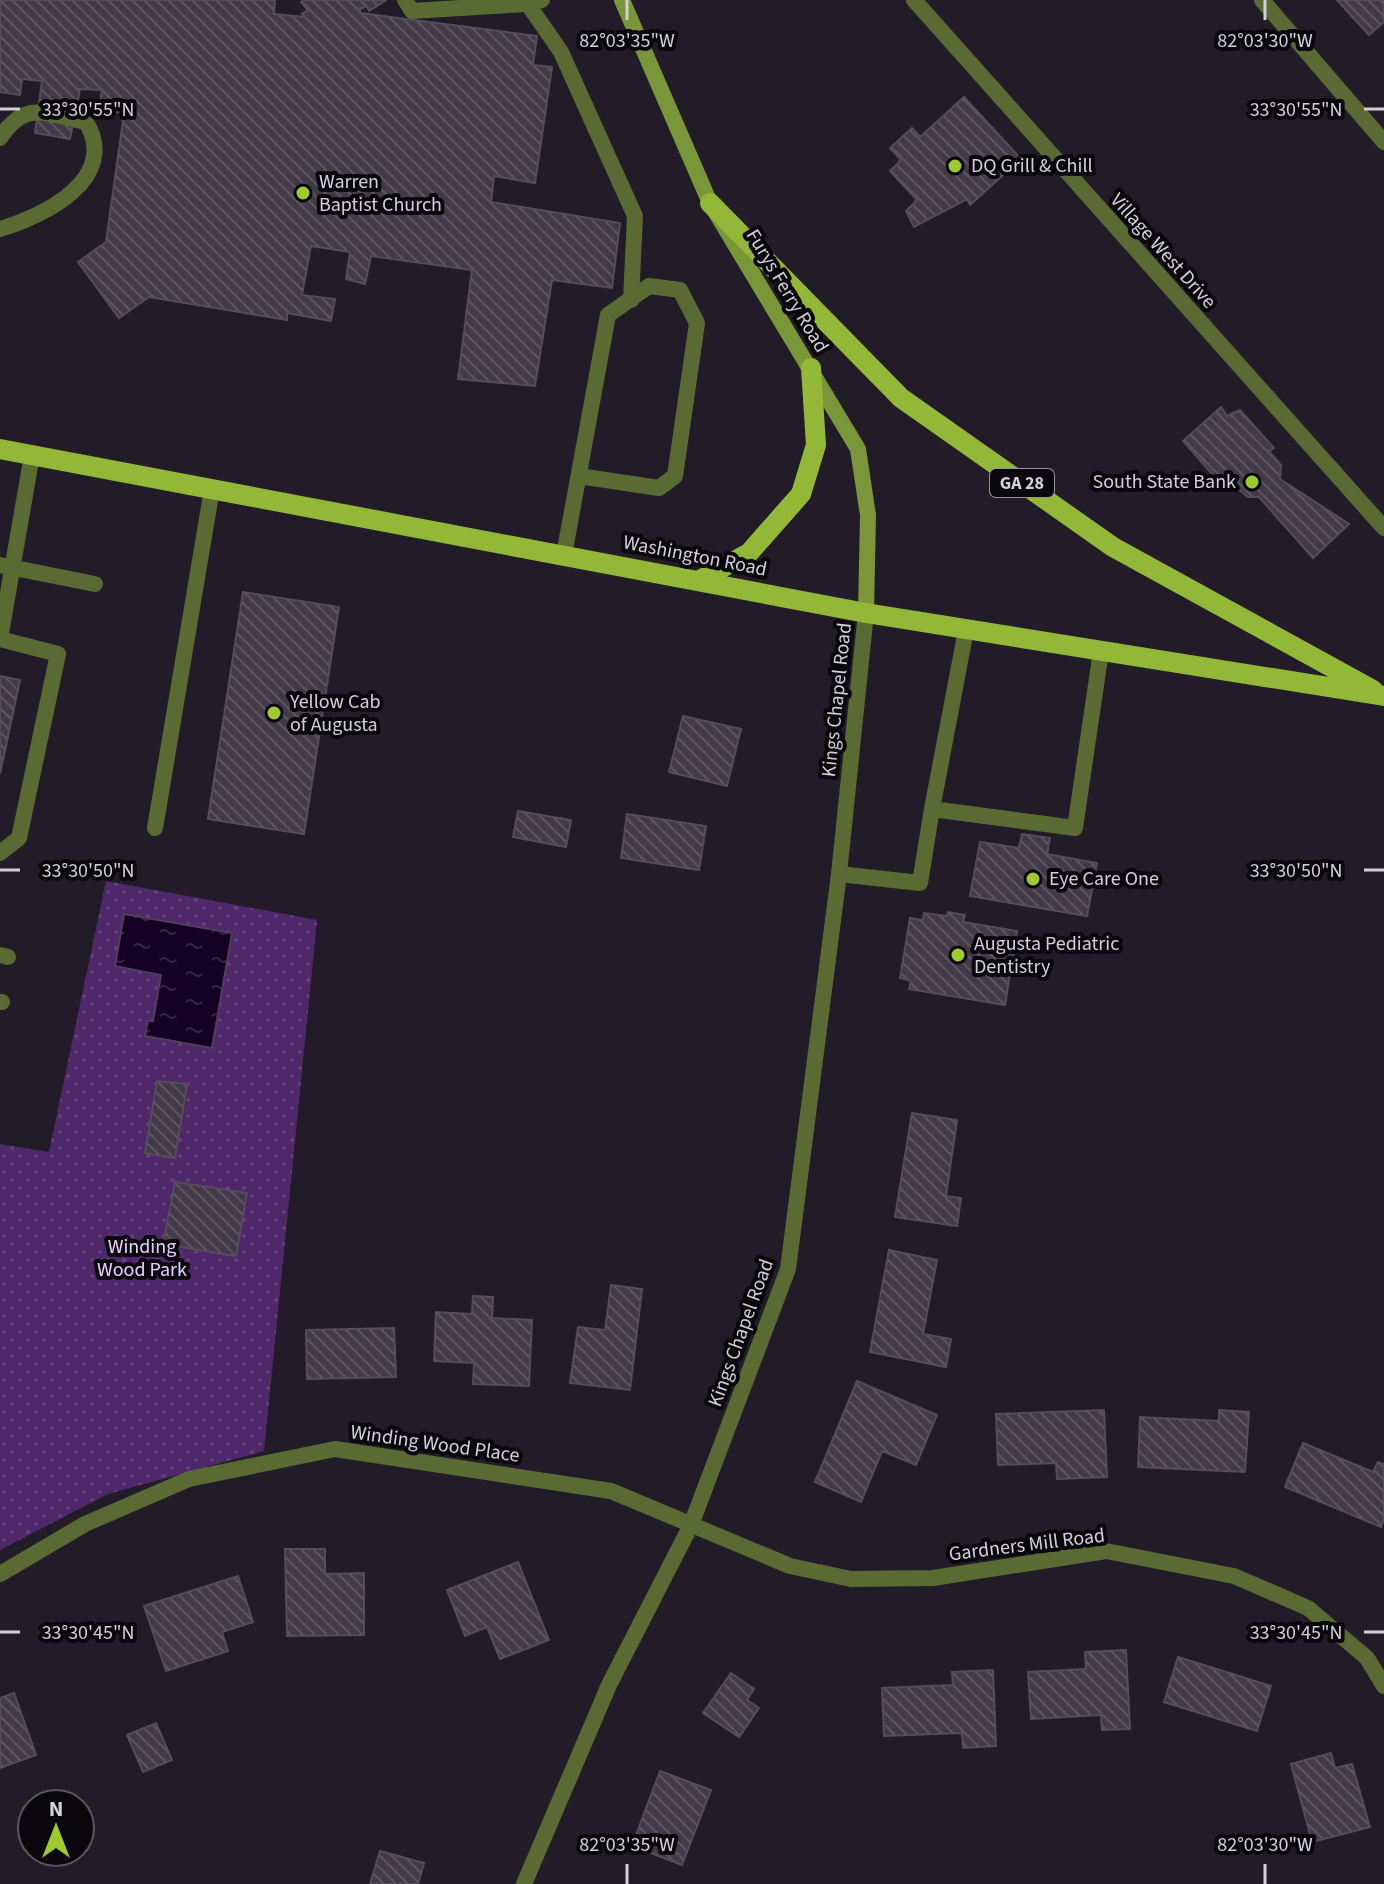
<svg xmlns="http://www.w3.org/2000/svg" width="1384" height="1884" font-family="'Source Sans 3',sans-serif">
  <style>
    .park { fill: url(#park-dots) }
    .water { fill: url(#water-ripples); stroke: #4e3f5a; stroke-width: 2 }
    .building { fill: url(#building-back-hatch); stroke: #544d5a; stroke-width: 2 }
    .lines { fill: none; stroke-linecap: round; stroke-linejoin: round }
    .service { stroke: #596b33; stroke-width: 16 }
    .minor { stroke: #596b33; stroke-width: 16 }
    .secondary { stroke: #799638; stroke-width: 16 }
    .primary { stroke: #93b838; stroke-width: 20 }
    .ticks { fill: none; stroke: #d4d0d8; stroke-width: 3 }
    .poi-dot { fill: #9fca2d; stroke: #0a080d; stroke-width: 3 }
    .labels { text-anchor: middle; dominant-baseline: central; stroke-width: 8; stroke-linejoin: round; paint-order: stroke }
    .shield { fill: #0a080d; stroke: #97949b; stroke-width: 2 }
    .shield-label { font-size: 18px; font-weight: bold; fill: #d4d0d8 }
    .poi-label { font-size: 20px; fill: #d4d0d8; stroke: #0a080d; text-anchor: start }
    .street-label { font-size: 20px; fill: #d4d0d8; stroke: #0a080d }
    .park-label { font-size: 20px; fill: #e6d0fb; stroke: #0a080d }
    .ticks-label { font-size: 20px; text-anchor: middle; fill: #d4d0d8; stroke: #0a080d; stroke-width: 8; stroke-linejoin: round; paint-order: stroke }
  </style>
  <defs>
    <pattern id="park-dots" width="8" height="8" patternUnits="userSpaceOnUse" patternTransform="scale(2)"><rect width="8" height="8" fill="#4f286c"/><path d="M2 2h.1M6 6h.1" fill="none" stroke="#674680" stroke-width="1.8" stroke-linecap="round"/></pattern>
    <pattern id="water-ripples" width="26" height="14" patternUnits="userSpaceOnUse" patternTransform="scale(2)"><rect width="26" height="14" fill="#150124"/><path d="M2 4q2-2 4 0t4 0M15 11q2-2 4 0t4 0" fill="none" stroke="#362543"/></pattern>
    <pattern id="building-back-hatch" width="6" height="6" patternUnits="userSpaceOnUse" patternTransform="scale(2)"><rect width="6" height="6" fill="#413a47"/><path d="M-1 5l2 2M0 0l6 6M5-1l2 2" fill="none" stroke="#5c5561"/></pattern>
  </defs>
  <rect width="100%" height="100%" fill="#221c28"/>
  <path class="park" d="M 106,881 L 317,920 L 264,1451 L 108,1494 L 0,1550 L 0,1144 L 49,1152 Z"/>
  <path class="water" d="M 124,914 L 232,933 L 212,1048 L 145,1036 L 148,1021 L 153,1021 L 161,975 L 115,966 Z"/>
  <path class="building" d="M 0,0 L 275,0 L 274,14 L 305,17 L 302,14 L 308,10 L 301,2 L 303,0 L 386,0 L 369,11 L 367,6 L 360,9 L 360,13 L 537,36 L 533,65 L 552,67 L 535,183 L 494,176 L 491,202 L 620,223 L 612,288 L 552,280 L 535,386 L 458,379 L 472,270 L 371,256 L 365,284 L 346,279 L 350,252 L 311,246 L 302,295 L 335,299 L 331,321 L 287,313 L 287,320 L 149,297 L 119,318 L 78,262 L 106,242 L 124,113 L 99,110 L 102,90 L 80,89 L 70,139 L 35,133 L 42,81 L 22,79 L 20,95 L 0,92 Z
    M 1337,0 L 1384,0 L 1384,22 L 1369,35 Z
    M 964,97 L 1021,159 L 970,205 L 967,199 L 914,227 L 906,211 L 917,200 L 890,171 L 901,160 L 890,148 L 912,128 L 920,137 Z
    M 1221,407 L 1227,416 L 1240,410 L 1274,448 L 1269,451 L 1281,465 L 1280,479 L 1349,524 L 1313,558 L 1259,497 L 1248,497 L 1233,485 L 1226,490 L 1183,441 Z
    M 243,592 L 339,607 L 304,834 L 208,819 Z
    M 0,676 L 20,680 L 0,774 Z
    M 683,716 L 741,729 L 727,786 L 669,772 Z
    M 518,811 L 571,820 L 566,847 L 513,837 Z
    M 627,814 L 706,826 L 699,870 L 621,858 Z
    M 1022,834 L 1050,838 L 1047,854 L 1097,863 L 1087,916 L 970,896 L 980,842 L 1019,848 Z
    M 948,912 L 965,915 L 963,922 L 1017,931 L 1005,1005 L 909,989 L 911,981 L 900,978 L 910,918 L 923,920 L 924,913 L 947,916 Z
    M 157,1081 L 187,1084 L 175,1158 L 145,1153 Z
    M 912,1113 L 957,1120 L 946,1196 L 961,1198 L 957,1226 L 895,1217 Z
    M 175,1182 L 247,1193 L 236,1256 L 163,1244 Z
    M 889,1250 L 937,1260 L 923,1334 L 951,1339 L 946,1367 L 870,1352 Z
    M 611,1285 L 642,1289 L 630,1390 L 570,1383 L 578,1327 L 605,1330 Z
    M 473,1296 L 493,1297 L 492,1318 L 532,1320 L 529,1386 L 473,1384 L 474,1363 L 434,1361 L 436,1312 L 472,1314 Z
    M 394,1328 L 396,1377 L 307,1379 L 306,1330 Z
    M 857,1381 L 937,1415 L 916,1465 L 882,1451 L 861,1502 L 815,1482 Z
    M 1104,1410 L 1107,1477 L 1057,1479 L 1056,1463 L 998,1465 L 996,1414 Z
    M 1219,1410 L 1249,1412 L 1245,1472 L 1138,1467 L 1140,1417 L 1219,1421 Z
    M 1303,1443 L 1373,1472 L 1378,1462 L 1384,1464 L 1384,1519 L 1381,1527 L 1285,1487 Z
    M 285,1549 L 325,1549 L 325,1574 L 364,1573 L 364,1635 L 287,1636 Z
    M 518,1562 L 549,1640 L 500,1659 L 487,1627 L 465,1636 L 447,1590 Z
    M 238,1576 L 253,1622 L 222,1632 L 228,1651 L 166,1671 L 144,1606 Z
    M 1126,1650 L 1130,1729 L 1102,1730 L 1101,1715 L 1031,1719 L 1028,1672 L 1086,1669 L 1085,1652 Z
    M 1178,1657 L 1271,1686 L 1257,1731 L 1164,1702 Z
    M 993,1670 L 996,1746 L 963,1748 L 962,1733 L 884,1736 L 882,1688 L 953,1685 L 952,1672 Z
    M 731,1673 L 754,1689 L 747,1700 L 759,1708 L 739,1737 L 703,1713 Z
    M 14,1693 L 36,1755 L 0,1768 L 0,1698 Z
    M 156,1723 L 172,1760 L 143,1772 L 127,1735 Z
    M 1331,1753 L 1335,1768 L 1352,1764 L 1370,1827 L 1312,1842 L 1291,1764 Z
    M 660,1771 L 711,1790 L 682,1865 L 632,1846 Z
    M 380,1851 L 424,1863 L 418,1884 L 370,1884 Z"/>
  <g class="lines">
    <path class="service" d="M 405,0 L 412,11 L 526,4 L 542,0
      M 525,0 L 561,52 L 635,216 L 631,300
      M 0,138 C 26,99 45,114 86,122 C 120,178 45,216 0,229
      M 564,555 L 608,315 L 649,286 L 680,290 L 697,323 L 675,476 L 659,488 L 579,476
      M 0,565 L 95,584
      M 966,630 L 932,809 L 1075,828 L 1101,651
      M 155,828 L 212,489
      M 0,853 L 19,838 L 58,654 L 0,639 L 32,455
      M 839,874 L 920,883 L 932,809
      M 0,955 L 8,957
      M 0,1002 L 2,1002"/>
    <path class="minor" d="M 914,0 L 1384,528
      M 1262,0 L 1384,142
      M 0,1574 L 85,1524 L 189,1479 L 335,1449 L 611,1491 L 790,1566 L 851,1579 L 933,1578 L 1106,1551 L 1234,1576 L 1308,1608 L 1367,1658 L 1384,1686
      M 524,1884 L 609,1685 L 691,1525 L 788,1269 L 839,874 L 866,613"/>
    <path class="secondary" d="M 622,0 L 710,203 L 858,449 L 868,515 L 866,613"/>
    <path class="primary" d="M 710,203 L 901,398 L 1113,547 L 1373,690
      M 0,449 L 866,613 L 1384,696
      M 698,581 L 749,553 L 801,494 L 816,445 L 811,368"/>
  </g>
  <path class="ticks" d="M 627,0 L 627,20M 1265,0 L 1265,20M 0,109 L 20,109M 1364,109 L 1384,109M 0,870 L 20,870M 1364,870 L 1384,870M 0,1632 L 20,1632M 1364,1632 L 1384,1632M 627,1864 L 627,1884M 1265,1864 L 1265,1884"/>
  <g class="poi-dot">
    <circle cx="955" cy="166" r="8"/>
    <circle cx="303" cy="193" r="8"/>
    <circle cx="1252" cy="482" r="8"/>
    <circle cx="274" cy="713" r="8"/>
    <circle cx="1033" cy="879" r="8"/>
    <circle cx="958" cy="955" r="8"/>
  </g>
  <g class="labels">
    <rect class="shield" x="990" y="469" width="64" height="28" rx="6"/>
    <g class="shield-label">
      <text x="1022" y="483">GA 28</text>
    </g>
    <g class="poi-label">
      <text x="971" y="166">DQ Grill &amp; Chill</text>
      <text x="319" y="182">Warren<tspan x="319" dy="23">Baptist Church</tspan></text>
      <text x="1236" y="482" text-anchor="end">South State Bank</text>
      <text x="290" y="702">Yellow Cab<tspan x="290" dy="23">of Augusta</tspan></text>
      <text x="1049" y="879">Eye Care One</text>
      <text x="974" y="944">Augusta Pediatric<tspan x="974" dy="23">Dentistry</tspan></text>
    </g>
    <g class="street-label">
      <text transform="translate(1163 251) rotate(48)">Village West Drive</text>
      <text transform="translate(787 291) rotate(59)">Furys Ferry Road</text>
      <text transform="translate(695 556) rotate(11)">Washington Road</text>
      <text transform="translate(837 700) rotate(-84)">Kings Chapel Road</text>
      <text transform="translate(741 1333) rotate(-70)">Kings Chapel Road</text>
      <text transform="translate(435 1444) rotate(8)">Winding Wood Place</text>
      <text transform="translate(1027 1545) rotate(-7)">Gardners Mill Road</text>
    </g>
    <g class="park-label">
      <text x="142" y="1247">Winding<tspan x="142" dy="23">Wood Park</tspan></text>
    </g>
  </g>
  <g class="ticks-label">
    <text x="627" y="47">82°03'35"W</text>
    <text x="1265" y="47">82°03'30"W</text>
    <text x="88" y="116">33°30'55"N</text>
    <text x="1296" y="116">33°30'55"N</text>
    <text x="88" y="877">33°30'50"N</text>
    <text x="1296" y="877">33°30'50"N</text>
    <text x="88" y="1639">33°30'45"N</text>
    <text x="1296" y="1639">33°30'45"N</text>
    <text x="627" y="1851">82°03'35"W</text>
    <text x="1265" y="1851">82°03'30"W</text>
  </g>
  <g transform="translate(56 1828)"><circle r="38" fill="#0a080d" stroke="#5b585e" stroke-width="2"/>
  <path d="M0-6L14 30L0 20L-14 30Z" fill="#9fca2d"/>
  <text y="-12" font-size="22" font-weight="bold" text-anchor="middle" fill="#d4d0d8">N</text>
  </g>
</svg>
